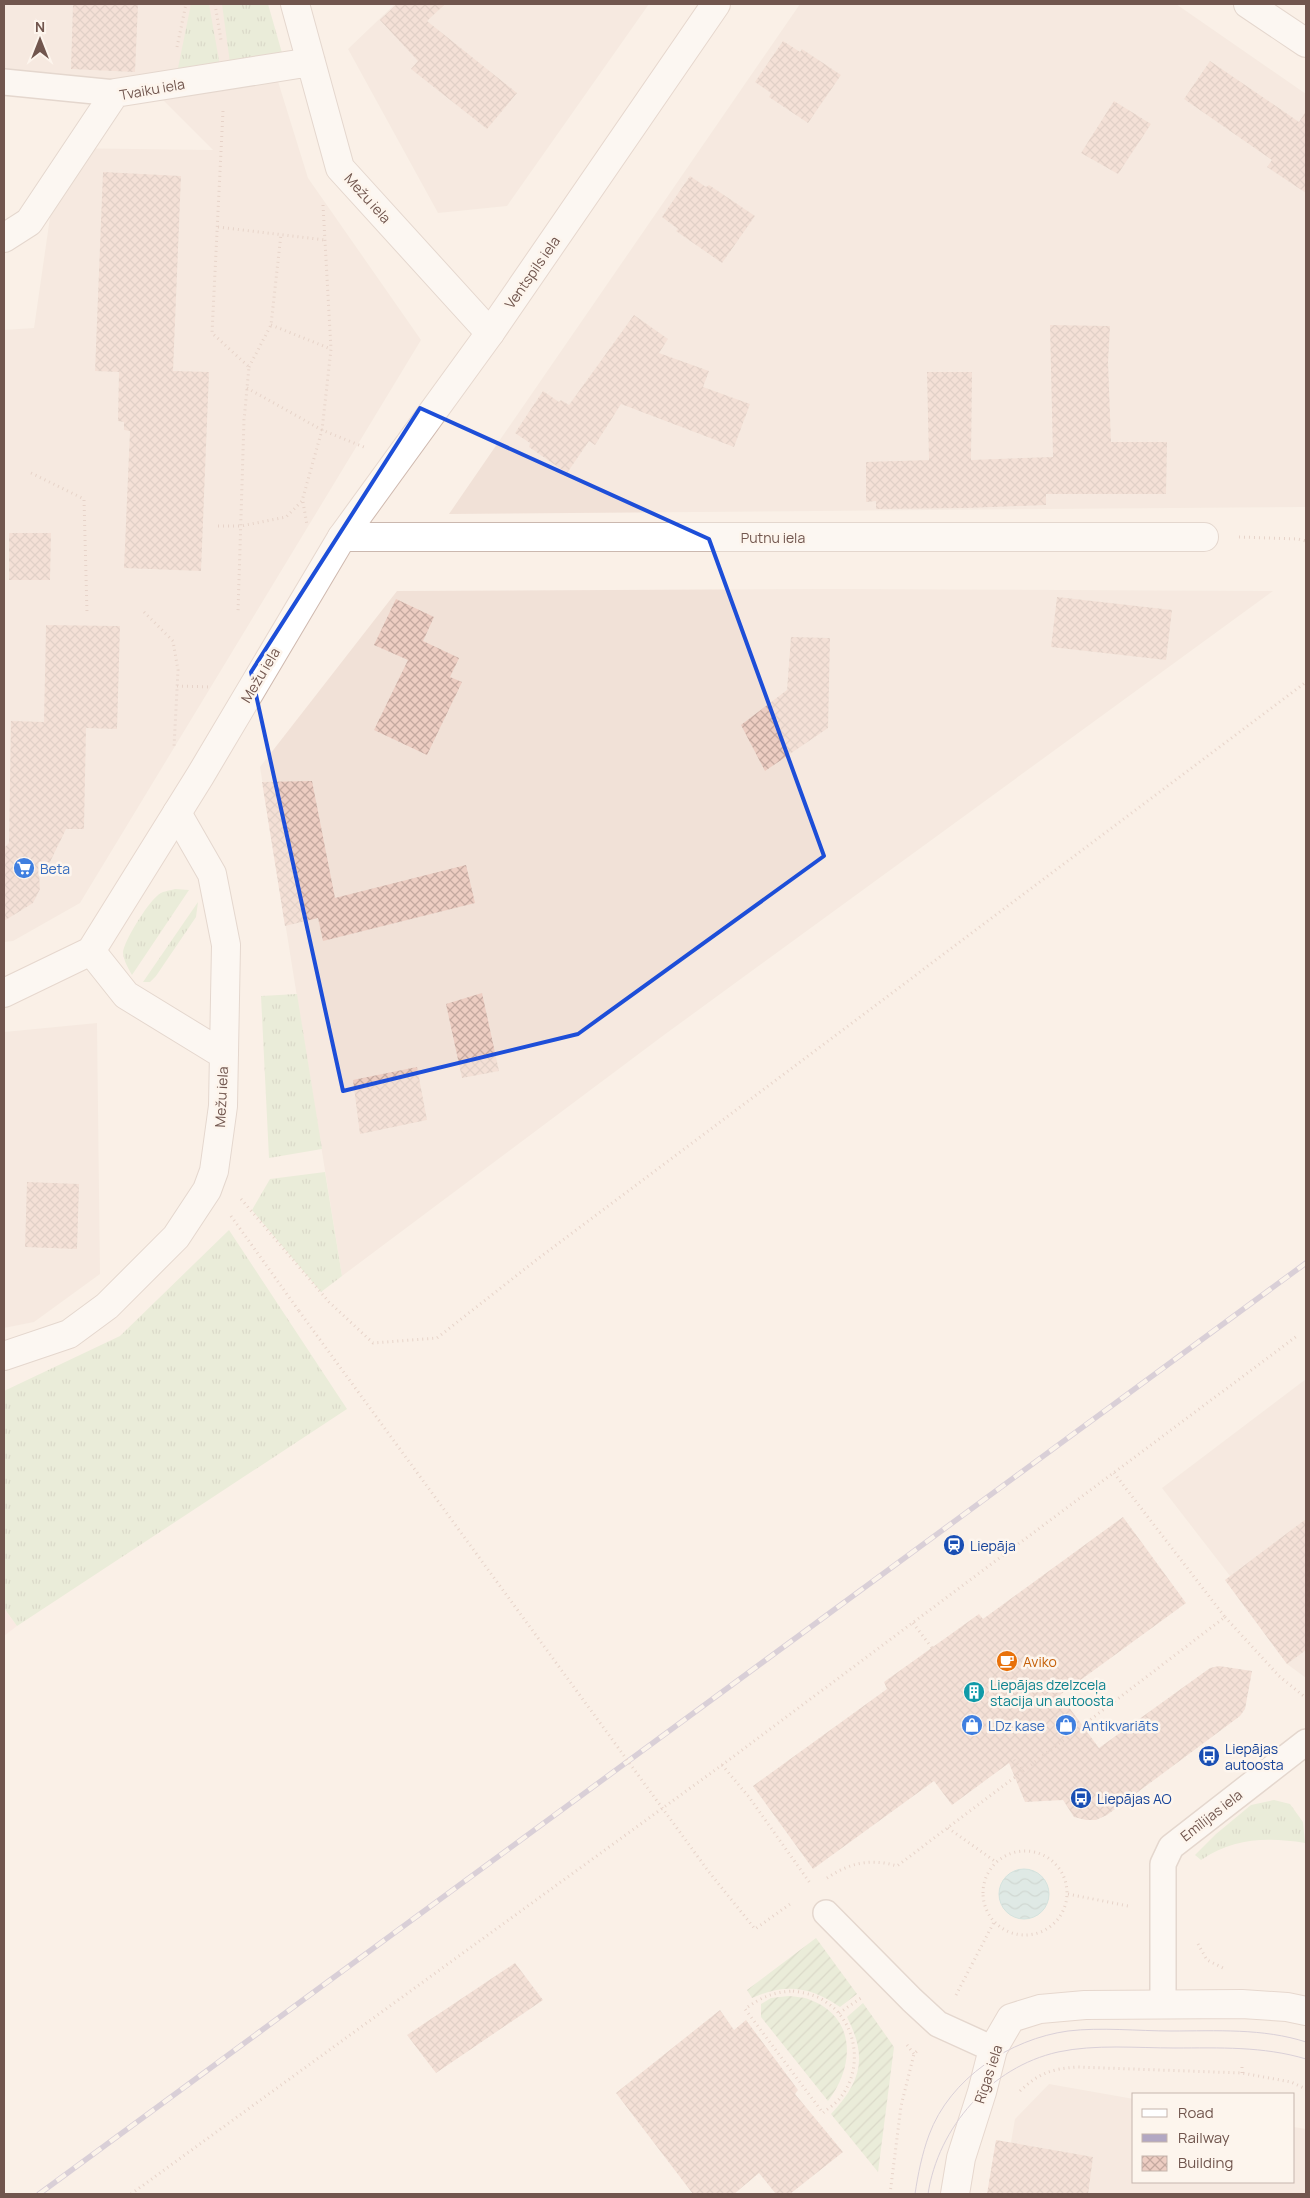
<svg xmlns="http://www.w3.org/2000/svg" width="1310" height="2198" font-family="Manrope,sans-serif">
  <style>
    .residential { fill: #f1e1d7 }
    .commercial { fill: #f9e1dc }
    .grass { fill: url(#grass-tufts) }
    .garden { fill: url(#garden-furrows) }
    .water { fill: url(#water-waves); stroke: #a5d1d2 }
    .building { fill: url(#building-cross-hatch) }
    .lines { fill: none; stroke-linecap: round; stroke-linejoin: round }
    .lane-casing { stroke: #cbb8af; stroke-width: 28 }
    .street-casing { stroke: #cbb8af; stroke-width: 30 }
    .secondary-casing { stroke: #cfb9af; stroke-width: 30 }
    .path { stroke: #d1b0a5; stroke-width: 3; stroke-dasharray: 1 4; stroke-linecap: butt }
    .lane { stroke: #fff; stroke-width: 25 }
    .street { stroke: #fff; stroke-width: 28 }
    .secondary { stroke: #fff; stroke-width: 28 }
    .tram { stroke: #b2a7c3; stroke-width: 1 }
    .rail-casing { stroke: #b2a7c3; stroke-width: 5.5 }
    .rail { stroke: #fdf5ed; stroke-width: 4; stroke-dasharray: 11; stroke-linecap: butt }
    .path-bridge { stroke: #d1b0a5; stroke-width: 3; stroke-dasharray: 1 4; stroke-linecap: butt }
    .marked { fill: none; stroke: #1d4ed8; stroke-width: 4; stroke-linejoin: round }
    .labels { text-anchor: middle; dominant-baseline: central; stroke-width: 5; stroke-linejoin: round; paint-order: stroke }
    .street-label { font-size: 14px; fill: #71564e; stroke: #fdf5ed }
    .shop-label { font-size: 14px; fill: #366cbe; stroke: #fdf5ed; text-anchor: start }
    .transit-label { font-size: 14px; fill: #164399; stroke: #fdf5ed; text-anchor: start }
    .food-label { font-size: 14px; fill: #c56008; stroke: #fdf5ed; text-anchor: start }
    .culture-label { font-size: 14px; fill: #0d838f; stroke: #fdf5ed; text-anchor: start }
  </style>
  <defs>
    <pattern id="grass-tufts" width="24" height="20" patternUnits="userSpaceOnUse" patternTransform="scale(1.25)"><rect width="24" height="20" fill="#d8e6c7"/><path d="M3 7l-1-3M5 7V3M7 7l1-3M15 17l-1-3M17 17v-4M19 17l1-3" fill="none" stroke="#b4bda4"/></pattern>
    <pattern id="garden-furrows" width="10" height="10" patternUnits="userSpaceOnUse" patternTransform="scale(1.25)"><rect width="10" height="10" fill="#d8e6c7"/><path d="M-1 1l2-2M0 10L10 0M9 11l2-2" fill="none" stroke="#b4bda4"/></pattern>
    <pattern id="water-waves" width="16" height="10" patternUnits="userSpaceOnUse" patternTransform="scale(1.25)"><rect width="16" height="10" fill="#bee1e2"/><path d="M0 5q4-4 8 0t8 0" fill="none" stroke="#9fb9b9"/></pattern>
    <pattern id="building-cross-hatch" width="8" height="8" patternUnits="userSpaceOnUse" patternTransform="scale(1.25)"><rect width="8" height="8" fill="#edcdc2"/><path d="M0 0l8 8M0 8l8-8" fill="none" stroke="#c4a9a0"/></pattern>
  </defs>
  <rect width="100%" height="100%" fill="#faf0e7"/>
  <path class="residential" d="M 4,4 L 254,4 L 308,178 L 421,340 L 80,903 L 13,941 L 4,942 L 4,330 L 34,328 L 60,148 L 213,150 L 162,99 L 4,96 Z
    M 395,4 L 649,4 L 507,206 L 438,213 L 348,49 Z
    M 800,4 L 1176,4 L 1306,94 L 1306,507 L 449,514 Z
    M 831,589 L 1273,591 L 664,1035 L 342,1276 L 260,767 L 397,591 Z
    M 97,1023 L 100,1274 L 34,1322 L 4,1328 L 4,1032 Z
    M 1306,1379 L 1306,1678 L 1287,1664 L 1225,1580 L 1230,1576 L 1162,1488 Z
    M 1049,2084 L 1134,2099 L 1134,2182 L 1294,2182 L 1294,2127 L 1306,2129 L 1306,2194 L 1002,2194 L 1015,2119 Z"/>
  <path class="commercial" d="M 4,1608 L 17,1626 L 4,1636 Z"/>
  <path class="grass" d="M 191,4 L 209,4 L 220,66 L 177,73 Z
    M 222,4 L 268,4 L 282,53 L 230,63 Z
    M 175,889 L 189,890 L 132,975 C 128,968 124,961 123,953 C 123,942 148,903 157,896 C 162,891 168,891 175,889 Z
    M 198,902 L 196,917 L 156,976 L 150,982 L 143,982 Z
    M 297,994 L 322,1149 L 269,1158 L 261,996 Z
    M 325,1172 L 342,1276 L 321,1292 L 252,1210 L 270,1179 Z
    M 229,1230 L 347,1409 L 17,1626 L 4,1608 L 4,1391 L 120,1336 Z
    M 1274,1800 L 1290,1804 L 1303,1822 L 1305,1843 C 1266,1837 1234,1838 1201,1860 L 1195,1855 L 1216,1834 L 1251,1805 Z"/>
  <path class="garden" d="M 816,1938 L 857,1994 L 840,2007 C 810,1986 785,1983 752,1998 L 747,1990 Z
    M 789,1996 C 795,1997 803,1997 808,1999 C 857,2016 855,2066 828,2101 L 761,2017 L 761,2004 L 771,1998 Z
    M 863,2003 L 894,2047 L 878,2172 L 831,2114 C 861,2082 868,2058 847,2017 Z"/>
  <path class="water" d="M999 1894a25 25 0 1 1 50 0a25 25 0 1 1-50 0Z"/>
  <path class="building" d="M 73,4 L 138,4 L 135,72 L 71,69 Z
    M 397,4 L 445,4 L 427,21 L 517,93 L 487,129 L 411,69 L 418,61 L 380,20 Z
    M 783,41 L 800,52 L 802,49 L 841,75 L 808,123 L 769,97 L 771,93 L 755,82 Z
    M 1210,61 L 1299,122 L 1306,111 L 1306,193 L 1267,167 L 1272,160 L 1184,99 Z
    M 1114,101 L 1151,124 L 1118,174 L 1081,153 Z
    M 103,172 L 181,176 L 173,371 L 209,372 L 201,571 L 124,568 L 130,431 L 124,430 L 124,422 L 118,421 L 119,372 L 95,371 Z
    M 690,176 L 706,187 L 709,185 L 755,216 L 722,263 L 676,231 L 678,229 L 662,217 Z
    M 634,315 L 668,339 L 659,353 L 709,371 L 703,387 L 750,404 L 734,447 L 621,404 L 595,445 L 589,441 L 567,473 L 529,447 L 530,443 L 515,433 L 543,391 L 559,402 L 561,400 L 569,405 Z
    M 1050,325 L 1110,326 L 1108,362 L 1111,442 L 1167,442 L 1166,494 L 1046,494 L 1046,505 L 966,508 L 876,509 L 876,501 L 866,502 L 866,462 L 929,460 L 927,372 L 972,372 L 971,460 L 1053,457 Z
    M 9,533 L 51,533 L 50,580 L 9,580 Z
    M 1057,597 L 1172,610 L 1166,660 L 1051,647 Z
    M 396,599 L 434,617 L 423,641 L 459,658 L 450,677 L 462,682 L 427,755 L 374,730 L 408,660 L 374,645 Z
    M 46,625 L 120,626 L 117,729 L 86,728 L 84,829 L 66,829 L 50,862 L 39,874 L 40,889 L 33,903 L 4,921 L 4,848 L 9,843 L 11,721 L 44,722 Z
    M 791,637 L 830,638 L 828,728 L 765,771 L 741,725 L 787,690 Z
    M 312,781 L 335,898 L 466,865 L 475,903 L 323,941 L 318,918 L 285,926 L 262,782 Z
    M 482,993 L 499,1071 L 462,1078 L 446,1004 Z
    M 417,1067 L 427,1120 L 360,1134 L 353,1080 Z
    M 27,1182 L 79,1184 L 77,1249 L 25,1247 Z
    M 1123,1517 L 1186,1603 L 1060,1695 L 1099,1748 L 1210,1668 L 1219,1666 L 1252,1671 L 1245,1709 L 1240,1716 L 1107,1815 L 1096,1820 L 1086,1820 L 1074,1817 L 1063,1800 L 1025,1802 L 1009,1763 L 952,1805 L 934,1781 L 813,1869 L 753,1786 L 887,1689 L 884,1682 L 979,1614 L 983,1619 Z
    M 1306,1519 L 1306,1650 L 1287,1664 L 1225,1580 Z
    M 515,1963 L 543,2000 L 436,2073 L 407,2035 Z
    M 720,2010 L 734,2030 L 746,2020 L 798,2090 L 795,2094 L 843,2152 L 790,2194 L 776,2194 L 759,2173 L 734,2194 L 693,2194 L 616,2093 Z
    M 996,2140 L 1093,2157 L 1088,2194 L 987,2194 Z"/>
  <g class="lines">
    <g class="lane-casing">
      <path id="lane" d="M 4,82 L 115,93
        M 826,1913 L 912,2000 L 938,2024 L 993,2049
        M 1163,2004 L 1163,1864 L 1171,1847 L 1306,1742"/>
    </g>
    <g class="street-casing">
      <path id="street" d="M 295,4 L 340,168 L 490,333
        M 1248,4 L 1306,43
        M 4,238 L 29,222 L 115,93 L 311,62
        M 342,537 L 1204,537
        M 91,951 L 126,995 L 224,1055
        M 4,1356 L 69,1334 L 107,1306 L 176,1237 L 207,1190 L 214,1171 L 223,1106 L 226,945 L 212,874 L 177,813"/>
    </g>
    <g class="secondary-casing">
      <path id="secondary" d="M 4,993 L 91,951 L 200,776 L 342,537 L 490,333 L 716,4
        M 955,2194 L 961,2158 L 982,2092 L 993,2049 L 1011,2018 L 1040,2009 L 1085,2005 L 1242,2004 L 1287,2007 L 1306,2011"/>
    </g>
    <path class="path" d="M 215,4 L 221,40
      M 177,47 L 186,4
      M 223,111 L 212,333 L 249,367 L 244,420 L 238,612
      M 218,227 L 325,240
      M 271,325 L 331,349
      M 249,367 L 271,325 L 281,234
      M 247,388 L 322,430 L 364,447
      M 31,473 L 84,499 L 87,613
      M 303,502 L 307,525
      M 218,526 L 241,526 L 286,517 L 302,501 L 322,430 L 331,349 L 323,205
      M 1239,537 L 1298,539 L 1306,541
      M 144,612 L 173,641 L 178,670 L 174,747
      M 177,686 L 212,687
      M 241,1199 L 329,1302 L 373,1343 L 437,1338 L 535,1261 L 1306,682
      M 231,1216 L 299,1311
      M 1225,1617 L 1279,1676 L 1306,1698
      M 913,1623 L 932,1648
      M 722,1765 L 749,1797 L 810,1883
      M 1023,1771 L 1225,1617 L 1114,1473
      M 948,1828 L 996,1862
      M983 1893a42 42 0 1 1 84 0a42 42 0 1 1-84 0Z
      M 709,1872 L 755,1929 L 793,1902
      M 827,1878 C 849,1863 871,1858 897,1866 L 1023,1771 L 1014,1760
      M 1068,1894 L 1128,1906
      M 1198,1944 L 1207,1960 L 1223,1968
      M 793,1991 C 805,1993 817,1995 826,2002 C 857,2022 864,2069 840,2098 C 836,2104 828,2108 823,2113 L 745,2009 C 761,1997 774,1992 793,1991 Z
      M 956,1995 L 994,1922
      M 839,2013 L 861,1998
      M 907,2045 L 914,2054
      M 1242,2073 L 1242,2065
      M 1020,2091 C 1039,2073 1051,2069 1077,2067 L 1242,2073 L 1291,2082 L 1306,2089
      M 131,2194 L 722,1765 L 1297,1336
      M 890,2194 L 901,2106 L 914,2054 L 917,2051"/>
    <use href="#lane" class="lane"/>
    <use href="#street" class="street"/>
    <use href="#secondary" class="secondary"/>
    <path class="tram" d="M 915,2194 C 918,2174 922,2154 929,2135 C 950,2078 1010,2039 1068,2031 C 1101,2027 1137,2031 1171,2031 C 1216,2031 1263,2028 1306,2042
      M 928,2194 C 938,2127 991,2067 1058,2052 C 1095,2044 1137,2048 1175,2048 C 1219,2048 1263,2046 1306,2059"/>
    <g class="rail-casing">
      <path id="rail" d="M 39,2194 L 1306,1263"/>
    </g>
    <use href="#rail" class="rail"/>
    <path class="path-bridge" d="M 299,1311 L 709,1872"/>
  </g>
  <path d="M0 0H1310V2198H0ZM 420,408 L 709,539 L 824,856 L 578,1034 L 343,1091 L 251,672 Z" fill="#faf0e7" fill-opacity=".55" fill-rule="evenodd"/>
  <path class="marked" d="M 420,408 L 709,539 L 824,856 L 578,1034 L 343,1091 L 251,672 Z"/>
  <defs>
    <g id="supermarket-disc" transform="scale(1.125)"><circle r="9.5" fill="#3f7fe0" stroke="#fdf5ed"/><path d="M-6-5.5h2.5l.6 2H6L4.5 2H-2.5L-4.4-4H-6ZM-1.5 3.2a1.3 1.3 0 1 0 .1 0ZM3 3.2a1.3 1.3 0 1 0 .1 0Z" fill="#fff"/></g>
    <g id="station-disc" transform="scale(1.125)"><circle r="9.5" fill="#1a4fb4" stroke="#fdf5ed"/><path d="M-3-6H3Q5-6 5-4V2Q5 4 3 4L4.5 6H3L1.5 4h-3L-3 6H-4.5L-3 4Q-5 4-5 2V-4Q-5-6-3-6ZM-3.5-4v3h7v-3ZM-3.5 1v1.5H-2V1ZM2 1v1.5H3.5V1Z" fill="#fff"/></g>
    <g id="cafe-disc" transform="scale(1.125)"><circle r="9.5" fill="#e8710a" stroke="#fdf5ed"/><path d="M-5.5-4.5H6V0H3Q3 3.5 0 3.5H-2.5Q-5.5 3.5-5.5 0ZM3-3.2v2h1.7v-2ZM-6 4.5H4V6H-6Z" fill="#fff"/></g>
    <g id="building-disc" transform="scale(1.125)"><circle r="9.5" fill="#0f9aa8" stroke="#fdf5ed"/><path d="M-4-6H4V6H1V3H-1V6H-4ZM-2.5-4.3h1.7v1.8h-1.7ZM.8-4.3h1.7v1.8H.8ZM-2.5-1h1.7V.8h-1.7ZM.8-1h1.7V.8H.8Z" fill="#fff"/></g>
    <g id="shop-disc" transform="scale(1.125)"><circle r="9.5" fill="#3f7fe0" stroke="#fdf5ed"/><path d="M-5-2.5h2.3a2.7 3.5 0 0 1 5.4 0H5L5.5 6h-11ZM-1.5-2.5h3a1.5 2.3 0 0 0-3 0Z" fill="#fff"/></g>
    <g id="bus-disc" transform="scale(1.125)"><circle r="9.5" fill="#1a4fb4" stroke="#fdf5ed"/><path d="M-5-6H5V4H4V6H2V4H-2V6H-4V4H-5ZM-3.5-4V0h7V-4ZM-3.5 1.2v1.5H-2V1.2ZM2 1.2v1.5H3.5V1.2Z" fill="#fff"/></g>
  </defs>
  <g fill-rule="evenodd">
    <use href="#supermarket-disc" x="24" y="868"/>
    <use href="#station-disc" x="954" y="1545"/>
    <use href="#cafe-disc" x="1007" y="1661"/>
    <use href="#building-disc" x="974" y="1692"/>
    <use href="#shop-disc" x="972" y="1725"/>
    <use href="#shop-disc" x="1066" y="1725"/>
    <use href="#bus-disc" x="1209" y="1756"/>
    <use href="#bus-disc" x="1081" y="1798"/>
  </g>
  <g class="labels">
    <g class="street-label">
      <text transform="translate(152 89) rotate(-10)">Tvaiku iela</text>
      <text transform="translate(368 198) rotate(48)">Mežu iela</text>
      <text transform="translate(532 272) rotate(-55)">Ventspils iela</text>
      <text x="773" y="537">Putnu iela</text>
      <text transform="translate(260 675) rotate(-59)">Mežu iela</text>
      <text transform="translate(221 1097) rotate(-87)">Mežu iela</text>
      <text transform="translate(1211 1815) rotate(-38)">Emīlijas iela</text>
      <text transform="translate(988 2074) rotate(-72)">Rīgas iela</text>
    </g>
    <g class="shop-label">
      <text x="40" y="868">Beta</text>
      <text x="988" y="1725">LDz kase</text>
      <text x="1082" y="1725">Antikvariāts</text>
    </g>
    <g class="transit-label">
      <text x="970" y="1545">Liepāja</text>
      <text x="1225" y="1748">Liepājas<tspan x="1225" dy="16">autoosta</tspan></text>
      <text x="1097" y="1798">Liepājas AO</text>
    </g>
    <g class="food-label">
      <text x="1023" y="1661">Aviko</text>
    </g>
    <g class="culture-label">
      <text x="990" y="1684">Liepājas dzelzceļa<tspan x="990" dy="16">stacija un autoosta</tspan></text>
    </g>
  </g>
  <rect width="1310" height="2198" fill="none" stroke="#71564e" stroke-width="10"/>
  <rect x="1132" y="2093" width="162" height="90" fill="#fdf5ed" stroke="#c5b5ad"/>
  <rect x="1142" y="2109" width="25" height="8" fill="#ffffff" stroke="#c5b5ad"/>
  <text x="1178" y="2118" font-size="15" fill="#71564e">Road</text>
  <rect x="1142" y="2134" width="25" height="8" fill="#b2a7c3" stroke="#c5b5ad"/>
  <text x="1178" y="2143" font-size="15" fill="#71564e">Railway</text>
  <rect x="1142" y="2156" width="25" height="15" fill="url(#building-cross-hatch)" stroke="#c5b5ad"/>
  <text x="1178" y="2168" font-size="15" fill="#71564e">Building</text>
  <g transform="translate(40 40)" stroke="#fdf5ed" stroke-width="4" paint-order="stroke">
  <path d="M0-4L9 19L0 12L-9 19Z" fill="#71564e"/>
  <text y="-8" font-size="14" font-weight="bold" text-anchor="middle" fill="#71564e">N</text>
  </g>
</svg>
